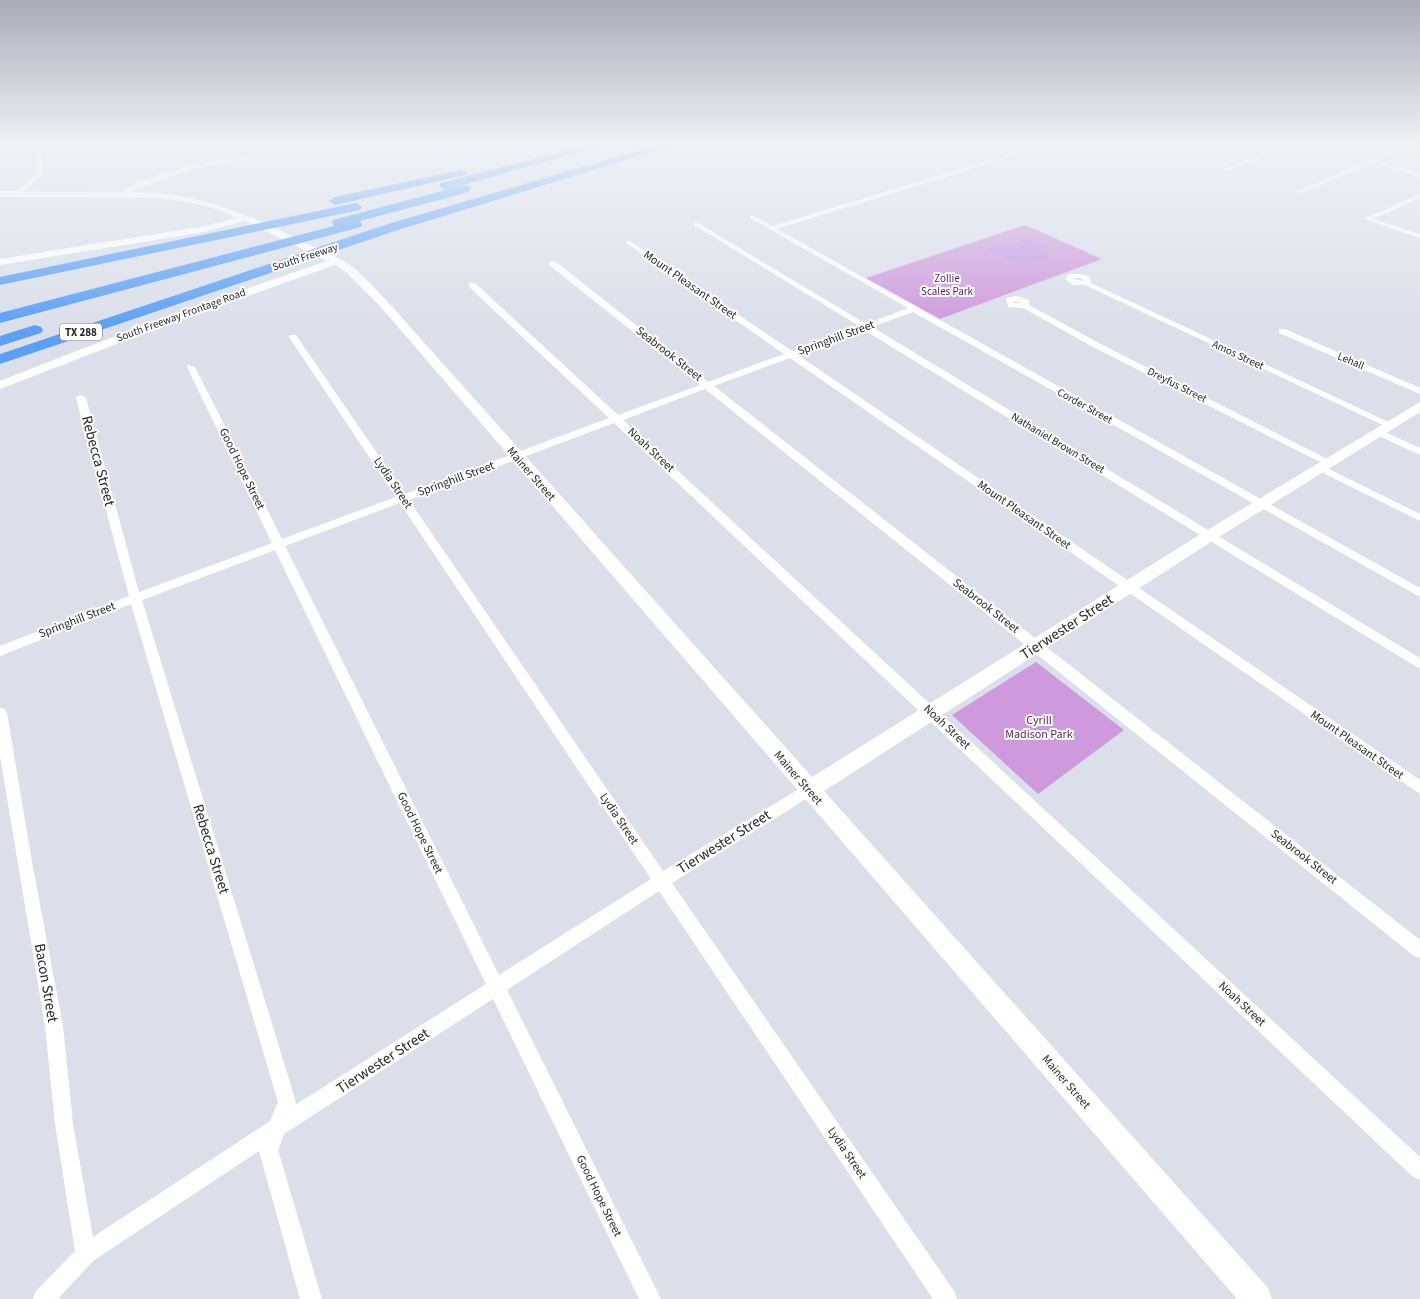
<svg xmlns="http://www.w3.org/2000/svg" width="1420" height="1299" font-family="'Source Sans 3',sans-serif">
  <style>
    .green { fill: #ce9add }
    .pitch { fill: #c096e4 }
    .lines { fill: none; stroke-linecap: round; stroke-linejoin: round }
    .street { fill: #fff; fill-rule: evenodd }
    .secondary { fill: #fff; fill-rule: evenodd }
    .highway { fill: #5ba0f4; fill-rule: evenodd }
    .labels { text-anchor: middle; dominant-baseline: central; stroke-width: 4; stroke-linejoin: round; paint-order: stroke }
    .far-street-label { font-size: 11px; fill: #282828; stroke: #fff }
    .far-park-label { font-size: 11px; fill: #5a1e60; stroke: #fff }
    .shield { fill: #fff; stroke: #686868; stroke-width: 1 }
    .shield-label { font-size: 11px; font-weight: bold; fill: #282828 }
    .street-label { font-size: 12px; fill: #282828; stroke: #fff }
    .park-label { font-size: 12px; fill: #5a1e60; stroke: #fff }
    .near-street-label { font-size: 15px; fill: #282828; stroke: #fff }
  </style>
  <rect width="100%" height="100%" fill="#dadfea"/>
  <path class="green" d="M 1025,225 L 1102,259 L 940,319 L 866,278 Z
    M 1036,662 L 1124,730 L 1038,794 L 952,715 Z"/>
  <path class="pitch" d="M 1028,238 L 1052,248 L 1039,250 L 1051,257 L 1020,265 L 986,249 L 997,245 L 1018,248 L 1011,244 Z"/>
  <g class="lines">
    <path class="street" d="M 33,145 L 39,145 C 46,164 45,176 28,188 C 23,192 20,196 14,195 L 14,193 C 35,177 43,172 33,145 Z
      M 1039,145 L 1050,145 L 777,229 L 1420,588 L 1420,597 L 913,312 L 872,327 L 1420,658 L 1420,669 L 864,330 L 798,355 L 1420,780 L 1420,794 L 790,358 L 714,386 L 1420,940 L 1420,958 L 1414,956 L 705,389 L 623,420 L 1420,1157 L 1420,1180 L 1413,1177 L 614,423 L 409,500 L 663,871 L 804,786 L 809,784 L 814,786 L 816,790 L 814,794 L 672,883 L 954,1291 L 957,1299 L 933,1299 L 659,891 L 507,990 L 661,1299 L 639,1299 L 493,999 L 284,1134 L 278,1150 L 322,1299 L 300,1299 L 259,1151 L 93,1261 L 58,1299 L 33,1299 L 36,1291 L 75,1251 L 55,1124 L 45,1026 L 0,756 L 0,708 L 5,709 L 7,713 L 32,862 L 63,1026 L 73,1124 L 93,1237 L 270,1121 L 278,1102 L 131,604 L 0,656 L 0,646 L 129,596 L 76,398 L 78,396 L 81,395 L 86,398 L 139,592 L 272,543 L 187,367 L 188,365 L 195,367 L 282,539 L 396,497 L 289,337 L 290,335 L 296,335 L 405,494 L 609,418 L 469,287 L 469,283 L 475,283 L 618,415 L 700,385 L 549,265 L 549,261 L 555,261 L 708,382 L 784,354 L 626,243 L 626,241 L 630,241 L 792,351 L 859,326 L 694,225 L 694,223 L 698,223 L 866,324 L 908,308 L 750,218 L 750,216 L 754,216 L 772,226 ZM 400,503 L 651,879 L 499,975 L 285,546 ZM 275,550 L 486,984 L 295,1105 L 296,1102 L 142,600 Z
      M 1284,145 L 1294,145 L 1228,170 L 1223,169 Z
      M 1315,145 L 1326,145 L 1372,159 L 1405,145 L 1414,145 L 1378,161 L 1420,173 L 1420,177 L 1373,163 L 1301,193 L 1297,193 L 1297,191 L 1367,161 Z
      M 1420,194 L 1420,198 L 1373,219 L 1420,234 L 1420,238 L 1364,219 Z
      M 1069,274 L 1082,274 L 1090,277 L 1091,283 L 1395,425 L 1390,428 L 1387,427 L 1085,285 L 1073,285 L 1065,279 ZM 1080,278 L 1084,281 L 1074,279 L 1074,278 Z
      M 1017,296 L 1029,300 L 1029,305 L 1099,343 L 1335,463 L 1330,466 L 1326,465 L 1093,347 L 1023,308 L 1008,307 L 1006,298 ZM 1013,301 L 1022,303 L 1014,303 Z
      M 1279,329 L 1285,329 L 1420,388 L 1420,394 L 1279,333 Z
      M 1378,429 L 1420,448 L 1420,455 L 1375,434 L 1375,430 Z
      M 1321,465 L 1420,514 L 1420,521 L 1317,470 L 1316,468 Z"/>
    <path class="secondary" d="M 297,145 L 317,145 L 191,170 L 168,177 L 132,192 C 200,193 240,211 300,240 C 318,249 338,256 354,268 C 366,278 376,290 387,301 L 812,777 L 1204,532 L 1420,402 L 1420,412 L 1214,540 L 824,791 L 1268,1288 L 1272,1299 L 1237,1299 L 379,305 L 347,273 L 335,265 L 171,323 L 0,389 L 0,381 C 108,338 217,298 327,261 L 245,221 L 205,232 L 0,265 L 0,259 L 205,226 L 237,218 L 213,208 L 188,202 L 157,198 L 0,197 L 0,191 L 120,192 L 140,181 L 187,166 Z"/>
    <path class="highway" d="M 586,145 L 605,145 L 445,190 L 439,186 L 441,183 Z
      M 657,145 L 675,145 L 398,230 L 0,364 L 0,354 L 388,224 Z
      M 461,170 L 467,173 L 465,175 L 335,205 L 329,201 L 335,197 Z
      M 465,185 L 469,186 L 471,189 L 469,192 L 360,221 L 362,224 L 361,227 L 0,323 L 0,313 L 334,226 L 332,223 L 333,220 Z
      M 356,203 L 362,207 L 360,210 L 0,285 L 0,277 Z
      M 35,325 L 41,327 L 43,330 L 41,333 L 0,346 L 0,336 Z"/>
  </g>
  <linearGradient id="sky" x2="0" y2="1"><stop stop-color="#a7acb9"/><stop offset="0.44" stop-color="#eef1f6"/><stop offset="1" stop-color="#eef1f6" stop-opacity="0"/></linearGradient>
  <rect width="1420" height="327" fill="url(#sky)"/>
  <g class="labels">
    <g class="far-street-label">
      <text transform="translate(305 257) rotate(-18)">South Freeway</text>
      <text transform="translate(181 315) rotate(-20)">South Freeway Frontage Road</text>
      <text transform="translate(1238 355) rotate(25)">Amos Street</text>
      <text transform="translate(1351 361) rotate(23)">Lehall</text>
      <text transform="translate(1177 385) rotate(27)">Dreyfus Street</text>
      <text transform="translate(1085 406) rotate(29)">Corder Street</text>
      <text transform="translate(1058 443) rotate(31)">Nathaniel Brown Street</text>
    </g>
    <g class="far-park-label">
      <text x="947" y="278">Zollie<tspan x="947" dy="13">Scales Park</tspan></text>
    </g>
    <rect class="shield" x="60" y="323.5" width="42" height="17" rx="4"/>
    <g class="shield-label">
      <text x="81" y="332">TX 288</text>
    </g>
    <g class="street-label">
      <text transform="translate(690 285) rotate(35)">Mount Pleasant Street</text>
      <text transform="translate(836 338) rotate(-20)">Springhill Street</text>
      <text transform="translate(669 354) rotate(38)">Seabrook Street</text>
      <text transform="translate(651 450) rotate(43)">Noah Street</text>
      <text transform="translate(242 469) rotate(64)">Good Hope Street</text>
      <text transform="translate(531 474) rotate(49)">Mainer Street</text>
      <text transform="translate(456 479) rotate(-20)">Springhill Street</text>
      <text transform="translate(393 483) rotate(56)">Lydia Street</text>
      <text transform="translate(1024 515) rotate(35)">Mount Pleasant Street</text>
      <text transform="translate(986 606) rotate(38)">Seabrook Street</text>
      <text transform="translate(77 620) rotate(-21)">Springhill Street</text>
      <text transform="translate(947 727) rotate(43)">Noah Street</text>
      <text transform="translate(1357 745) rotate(35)">Mount Pleasant Street</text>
      <text transform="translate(798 778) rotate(49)">Mainer Street</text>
      <text transform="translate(619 819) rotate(56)">Lydia Street</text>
      <text transform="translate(420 833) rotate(64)">Good Hope Street</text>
      <text transform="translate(1304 857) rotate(38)">Seabrook Street</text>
      <text transform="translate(1242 1004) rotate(43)">Noah Street</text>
      <text transform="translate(1066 1082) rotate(49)">Mainer Street</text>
      <text transform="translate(847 1153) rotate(56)">Lydia Street</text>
      <text transform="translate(599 1196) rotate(64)">Good Hope Street</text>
    </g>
    <g class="park-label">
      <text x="1039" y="720">Cyrill<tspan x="1039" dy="14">Madison Park</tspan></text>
    </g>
    <g class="near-street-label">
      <text transform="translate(98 461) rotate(75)">Rebecca Street</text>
      <text transform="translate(1067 627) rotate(-33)">Tierwester Street</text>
      <text transform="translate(724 842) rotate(-32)">Tierwester Street</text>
      <text transform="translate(211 849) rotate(73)">Rebecca Street</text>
      <text transform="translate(46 983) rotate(80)">Bacon Street</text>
      <text transform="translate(383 1061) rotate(-33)">Tierwester Street</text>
    </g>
  </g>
</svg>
